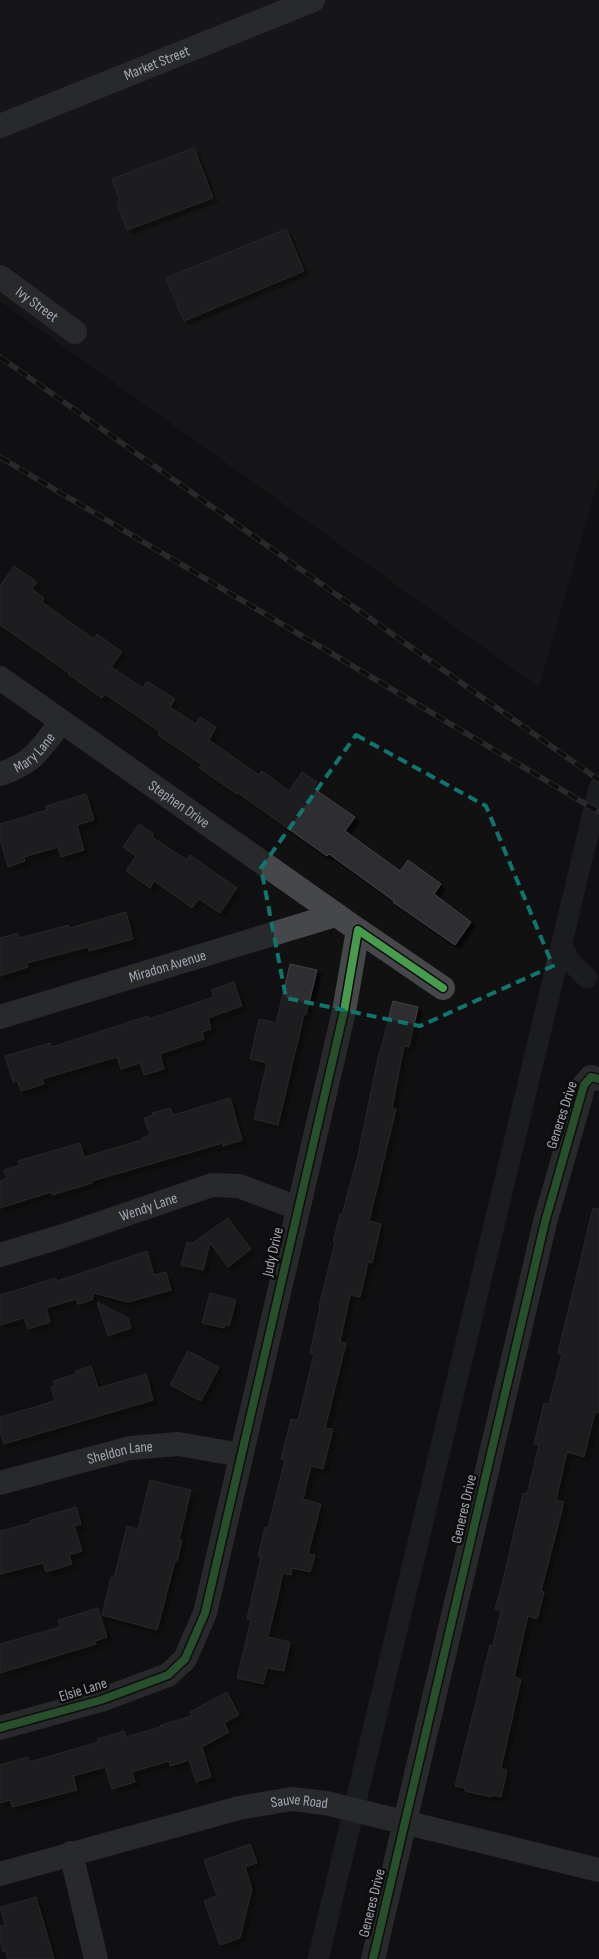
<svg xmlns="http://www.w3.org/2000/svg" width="599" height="1959" font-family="'Sofia Sans Condensed',sans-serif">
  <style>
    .built { fill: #1e1e20 }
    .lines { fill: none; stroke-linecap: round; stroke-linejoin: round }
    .canal { stroke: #262a32; stroke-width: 21 }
    .building { fill: #2f2f31; stroke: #414145; filter: url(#shadow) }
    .minor { stroke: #46474a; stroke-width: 24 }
    .rail-casing { stroke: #47484b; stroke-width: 5.5 }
    .rail { stroke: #0c0c0d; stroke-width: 4; stroke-dasharray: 11; stroke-linecap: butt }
    .cycleway-casing { stroke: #0c0c0d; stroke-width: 11 }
    .cycleway { stroke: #469c4c; stroke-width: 8 }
    .marked { fill: none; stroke: #0f766e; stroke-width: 4; stroke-dasharray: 10 6; stroke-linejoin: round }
    .labels { text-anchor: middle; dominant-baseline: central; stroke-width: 5; stroke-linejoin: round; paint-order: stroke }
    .street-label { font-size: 15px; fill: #a3a5b2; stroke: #0c0c0d }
  </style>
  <defs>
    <filter id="shadow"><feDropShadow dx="4.5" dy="4.5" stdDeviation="1" flood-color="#0009"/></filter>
  </defs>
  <rect width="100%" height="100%" fill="#111112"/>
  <path class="built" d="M 0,0 L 599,0 L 599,477 L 539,687 L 0,301 Z"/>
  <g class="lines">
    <path class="canal" d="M 561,945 L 571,962 L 587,978
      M 318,1959 L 599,788"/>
  </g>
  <path class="building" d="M 194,148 L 213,198 L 127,230 L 117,202 L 120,200 L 112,179 Z
    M 286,229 L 304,271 L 184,321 L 166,278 Z
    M 14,566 L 37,582 L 32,589 L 44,598 L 42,602 L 94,639 L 97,634 L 122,652 L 111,667 L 143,688 L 147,681 L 175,699 L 170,707 L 196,724 L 200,717 L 216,727 L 209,740 L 259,775 L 262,771 L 289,791 L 302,772 L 317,782 L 313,788 L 355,817 L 345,831 L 400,871 L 408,860 L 441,884 L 434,894 L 471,922 L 455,945 L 393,902 L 394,901 L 329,854 L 327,856 L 238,793 L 237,794 L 199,768 L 201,764 L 158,735 L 160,732 L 105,694 L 102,698 L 68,674 L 69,673 L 0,625 L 0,586 Z
    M 86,794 L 94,820 L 77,825 L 84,850 L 61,857 L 58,847 L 24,857 L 25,861 L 8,867 L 0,839 L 0,824 L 47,810 L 46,806 Z
    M 139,824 L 154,834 L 152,837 L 187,860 L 190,855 L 237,888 L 220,913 L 199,899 L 192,908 L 154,881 L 150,888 L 126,871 L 136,856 L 123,847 Z
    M 126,912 L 133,939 L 89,951 L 88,947 L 27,963 L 28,967 L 0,976 L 0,938 L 18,933 L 19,938 L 69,925 L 70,928 Z
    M 290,964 L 317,970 L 306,1015 L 304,1014 L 278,1125 L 254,1119 L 267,1063 L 250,1059 L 259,1019 L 276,1023 Z
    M 234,982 L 242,1006 L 208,1018 L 211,1029 L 202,1032 L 204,1039 L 160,1054 L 164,1069 L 144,1075 L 140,1063 L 121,1069 L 117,1057 L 42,1079 L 44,1084 L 21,1091 L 17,1081 L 13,1082 L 5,1056 L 50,1043 L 52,1047 L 148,1016 L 149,1019 L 214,997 L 211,990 Z
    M 393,1001 L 418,1007 L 409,1047 L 404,1046 L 392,1108 L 396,1109 L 369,1221 L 381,1224 L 372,1263 L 368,1262 L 360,1297 L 350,1295 L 340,1342 L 346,1343 L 325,1428 L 333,1429 L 323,1469 L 311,1466 L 303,1499 L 321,1504 L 308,1554 L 315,1555 L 310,1572 L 292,1568 L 291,1575 L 283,1573 L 268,1637 L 290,1642 L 284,1671 L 267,1668 L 263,1684 L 237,1678 L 251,1620 L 247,1619 L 261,1557 L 258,1556 L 265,1527 L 268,1528 L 285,1460 L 281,1459 L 291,1419 L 298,1420 L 314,1354 L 310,1353 L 320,1307 L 319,1306 L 335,1242 L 333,1242 L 340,1214 L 342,1215 L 358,1155 L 379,1053 L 380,1053 Z
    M 230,1098 L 242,1140 L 223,1146 L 223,1143 L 92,1181 L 92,1183 L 52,1195 L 51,1192 L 0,1208 L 0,1181 L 7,1178 L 4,1170 L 20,1165 L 18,1161 L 80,1143 L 84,1157 L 142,1140 L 142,1138 L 150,1135 L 144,1118 L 153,1115 L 152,1113 L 170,1108 L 173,1115 Z
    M 593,1208 L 599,1209 L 599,1413 L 595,1412 L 584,1457 L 567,1452 L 556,1500 L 564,1502 L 541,1591 L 544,1592 L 537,1619 L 528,1616 L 514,1677 L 521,1679 L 501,1768 L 507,1770 L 501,1797 L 492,1795 L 491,1797 L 465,1791 L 465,1788 L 455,1786 L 490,1645 L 493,1646 L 501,1610 L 495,1609 L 503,1581 L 523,1493 L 527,1494 L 539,1445 L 534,1444 L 544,1403 L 549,1404 L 562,1354 L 558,1353 Z
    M 228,1218 L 251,1249 L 228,1267 L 210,1243 L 203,1270 L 181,1265 L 187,1242 L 193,1243 Z
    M 147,1251 L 154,1275 L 166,1272 L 171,1290 L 128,1302 L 94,1293 L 92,1300 L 78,1304 L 76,1299 L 46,1308 L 50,1322 L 28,1329 L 24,1318 L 0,1325 L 0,1295 L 56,1278 L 57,1281 Z
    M 210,1293 L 236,1300 L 229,1326 L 225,1325 L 224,1328 L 202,1323 Z
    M 97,1302 L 128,1318 L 131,1328 L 108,1336 Z
    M 188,1351 L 219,1367 L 201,1401 L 170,1385 Z
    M 91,1366 L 98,1388 L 146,1374 L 153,1400 L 4,1444 L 0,1431 L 0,1417 L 55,1401 L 51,1387 L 55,1386 L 53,1381 L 76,1374 L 75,1371 Z
    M 150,1480 L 191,1490 L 179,1540 L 182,1540 L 177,1561 L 175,1561 L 157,1630 L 102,1615 L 111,1577 L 114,1578 L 127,1526 L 138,1529 Z
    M 76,1507 L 81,1524 L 74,1526 L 82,1551 L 69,1555 L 72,1564 L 46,1572 L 43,1563 L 0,1574 L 0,1531 L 31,1523 L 31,1520 Z
    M 98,1608 L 107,1637 L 95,1641 L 96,1644 L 0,1673 L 0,1644 L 60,1627 L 58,1620 Z
    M 227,1692 L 239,1715 L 224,1723 L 229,1732 L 202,1747 L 211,1777 L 196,1782 L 189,1760 L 170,1766 L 169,1761 L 132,1772 L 135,1782 L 112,1789 L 105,1767 L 73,1776 L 77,1790 L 12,1807 L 10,1800 L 0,1803 L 0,1765 L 28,1757 L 30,1762 L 98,1742 L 97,1739 L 124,1731 L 126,1737 L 160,1727 L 161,1725 L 192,1716 L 190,1712 Z
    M 250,1844 L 257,1863 L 245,1867 L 252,1889 L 240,1938 L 220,1945 L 204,1901 L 217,1896 L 204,1860 Z
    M 36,1897 L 54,1959 L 8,1959 L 6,1951 L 3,1952 L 0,1942 L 0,1926 L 5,1925 L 0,1907 Z"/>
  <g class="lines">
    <g class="minor">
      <path id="s1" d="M 0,126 L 313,0"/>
      <path id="s2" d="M 0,277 L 75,332"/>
      <path id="s3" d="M 0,678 L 358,930"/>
      <path id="s4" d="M 0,774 C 33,764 41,748 61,722"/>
      <path id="s5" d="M 0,1017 L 335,915"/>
      <path id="s6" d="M 0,1255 L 63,1236 L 212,1185 L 239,1186 L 298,1208"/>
      <path id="s7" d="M 0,1483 L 130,1448 L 178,1444 L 241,1455"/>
      <path d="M 0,1728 L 101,1700 L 168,1675 L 185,1659 L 205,1613 L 344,1011 L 358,930 L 443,988"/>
      <path d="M 71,1853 L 96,1959"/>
      <path id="s8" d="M 0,1874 L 239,1808 L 292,1799 L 326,1803 L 599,1870"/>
      <path d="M 373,1959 L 545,1222 L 584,1085 L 591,1077 L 599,1079"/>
    </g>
    <g class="rail-casing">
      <path id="rail" d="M 0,357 L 599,780
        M 0,457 L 599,812"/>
    </g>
    <use href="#rail" class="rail"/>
    <g class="cycleway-casing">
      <path id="cycleway" d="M 0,1728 L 101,1700 L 168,1675 L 185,1659 L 205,1613 L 344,1011 L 358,930 L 443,988
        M 373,1959 L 545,1222 L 584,1085 L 591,1077 L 599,1079"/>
    </g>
    <use href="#cycleway" class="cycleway"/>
  </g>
  <path d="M0 0H599V1959H0ZM 356,735 L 486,806 L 553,966 L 420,1026 L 286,998 L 261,868 Z" fill="#111112" fill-opacity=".55" fill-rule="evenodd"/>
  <path class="marked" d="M 356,735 L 486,806 L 553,966 L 420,1026 L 286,998 L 261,868 Z"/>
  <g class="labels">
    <g class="street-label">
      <text stroke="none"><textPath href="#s1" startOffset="169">Market Street</textPath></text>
      <text stroke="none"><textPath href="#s2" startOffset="46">Ivy Street</textPath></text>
      <text stroke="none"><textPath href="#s4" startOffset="41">Mary Lane</textPath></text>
      <text stroke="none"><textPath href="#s3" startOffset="219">Stephen Drive</textPath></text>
      <text stroke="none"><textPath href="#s5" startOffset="175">Miradon Avenue</textPath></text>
      <text transform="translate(562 1115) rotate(-72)">Generes Drive</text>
      <text stroke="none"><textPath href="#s6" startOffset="156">Wendy Lane</textPath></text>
      <text transform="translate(273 1252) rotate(-77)">Judy Drive</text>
      <text stroke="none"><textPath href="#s7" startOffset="124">Sheldon Lane</textPath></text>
      <text transform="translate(464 1509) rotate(-77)">Generes Drive</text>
      <text transform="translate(83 1690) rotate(-17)">Elsie Lane</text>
      <text stroke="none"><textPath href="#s8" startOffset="309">Sauve Road</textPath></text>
      <text transform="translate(372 1903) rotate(-76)">Generes Drive</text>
    </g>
  </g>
</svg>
